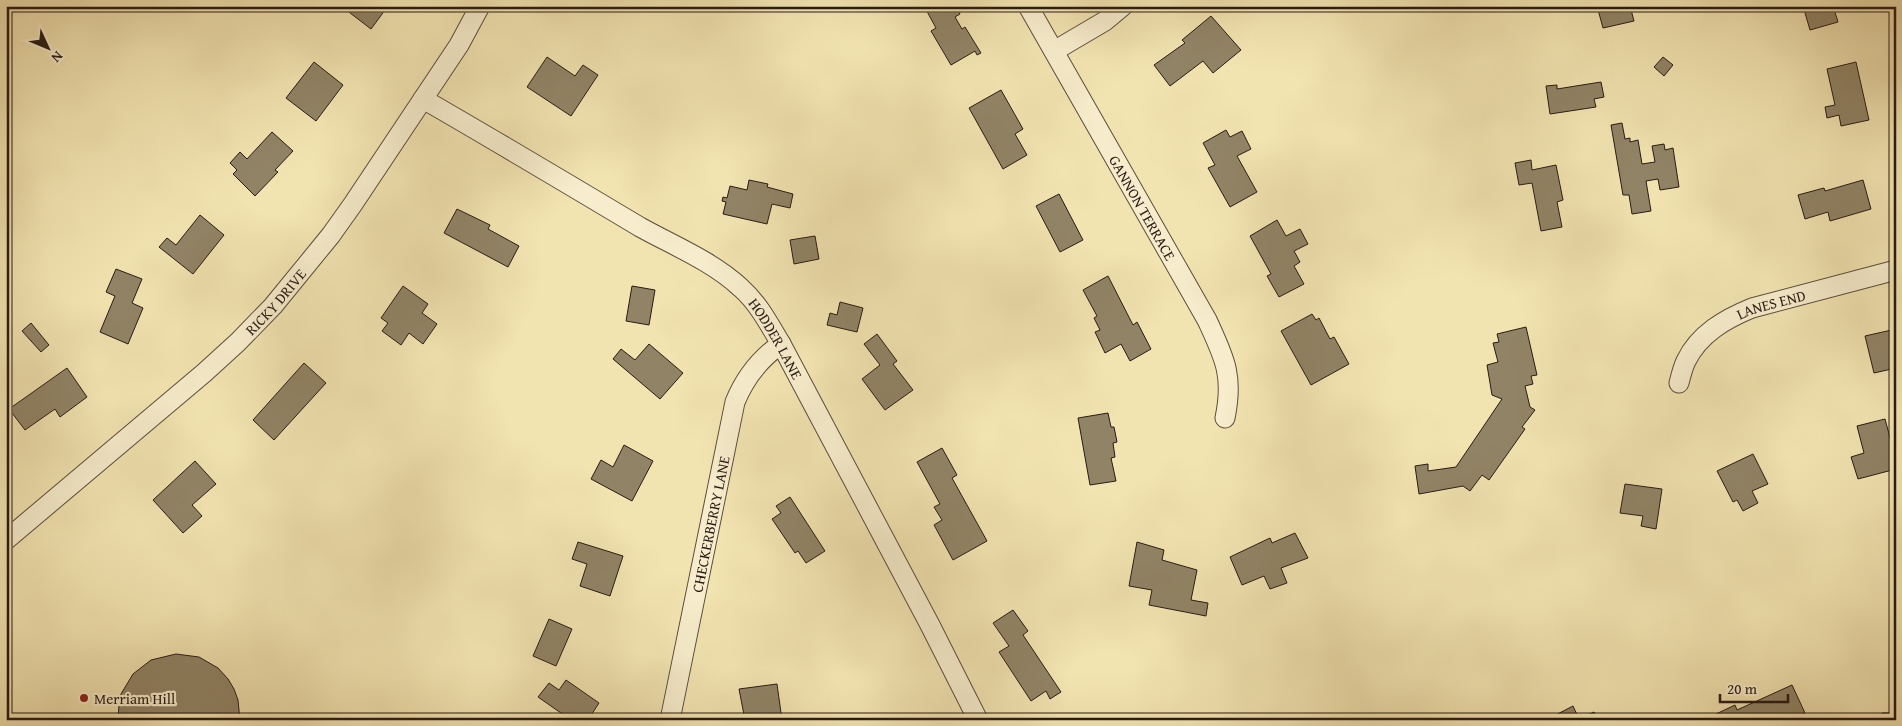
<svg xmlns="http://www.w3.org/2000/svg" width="1902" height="726" font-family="'Gentium Book Plus',serif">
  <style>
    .building { fill: #918466; stroke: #281b15 }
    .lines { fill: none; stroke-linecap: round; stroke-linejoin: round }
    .street-casing { stroke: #5a4d3c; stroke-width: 21 }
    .street { stroke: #f7edcc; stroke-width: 19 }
    .poi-dot { fill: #8f2418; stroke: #f7edcc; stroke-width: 2 }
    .labels { text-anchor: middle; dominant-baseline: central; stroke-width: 4.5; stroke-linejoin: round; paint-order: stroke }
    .street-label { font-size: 15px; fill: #281b15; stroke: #f7edcc }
    .poi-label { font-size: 15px; fill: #281b15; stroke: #f7edcc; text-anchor: start }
  </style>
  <rect width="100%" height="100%" fill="#f2e4b1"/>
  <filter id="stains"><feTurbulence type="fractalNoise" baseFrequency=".004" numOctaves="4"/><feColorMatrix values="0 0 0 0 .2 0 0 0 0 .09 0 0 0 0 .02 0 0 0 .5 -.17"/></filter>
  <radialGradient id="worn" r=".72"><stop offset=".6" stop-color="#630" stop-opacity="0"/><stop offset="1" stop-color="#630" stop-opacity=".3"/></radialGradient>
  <path class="building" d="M 341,6 L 388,6 L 371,29 Z
    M 924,6 L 956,6 L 960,14 L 955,17 L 962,29 L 965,27 L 981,53 L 977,55 L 975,51 L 951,65 L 931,31 L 936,28 Z
    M 1597,6 L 1630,6 L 1634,21 L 1603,28 Z
    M 1803,6 L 1833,6 L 1838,22 L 1810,30 Z
    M 1211,16 L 1241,50 L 1213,73 L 1203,61 L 1170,86 L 1154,65 L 1185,43 L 1182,40 Z
    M 547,57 L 575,76 L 583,65 L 598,75 L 571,116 L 527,87 Z
    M 1663,57 L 1673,65 L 1664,76 L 1654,67 Z
    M 314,62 L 343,85 L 316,121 L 286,98 Z
    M 1856,62 L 1869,120 L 1841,126 L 1839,115 L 1827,118 L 1825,107 L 1835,105 L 1827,69 Z
    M 1601,82 L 1604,97 L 1594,99 L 1596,107 L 1550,114 L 1546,86 L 1557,85 L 1557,89 Z
    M 1001,90 L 1023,129 L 1015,134 L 1027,155 L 1003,169 L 969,108 Z
    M 1622,123 L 1625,139 L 1630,138 L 1630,142 L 1638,140 L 1642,164 L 1655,162 L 1652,146 L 1664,144 L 1665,150 L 1673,148 L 1679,187 L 1660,190 L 1658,179 L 1646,181 L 1651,211 L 1632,214 L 1629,195 L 1623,195 L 1611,125 Z
    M 1226,130 L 1230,137 L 1242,131 L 1251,149 L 1237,156 L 1257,192 L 1230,207 L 1208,168 L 1215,165 L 1203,143 Z
    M 272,132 L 293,151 L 275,170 L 278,172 L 255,196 L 233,174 L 237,170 L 230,163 L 240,152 L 247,159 Z
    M 1531,160 L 1532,170 L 1556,165 L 1563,200 L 1557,202 L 1562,227 L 1541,231 L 1532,183 L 1519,185 L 1515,163 Z
    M 749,180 L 768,184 L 767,187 L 793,194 L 790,208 L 772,204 L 767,224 L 723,214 L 726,202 L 722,201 L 723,197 L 727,198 L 730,186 L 747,190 Z
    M 1863,180 L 1871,209 L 1830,221 L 1828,212 L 1805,219 L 1798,195 L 1824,188 L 1825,191 Z
    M 1059,194 L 1083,240 L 1060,252 L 1036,206 Z
    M 457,209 L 490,225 L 488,229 L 519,246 L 508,267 L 444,233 Z
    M 200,215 L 224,235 L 193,274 L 159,247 L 167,238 L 176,245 Z
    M 1277,220 L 1286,236 L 1300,229 L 1308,244 L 1294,251 L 1300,262 L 1294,266 L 1304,284 L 1279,297 L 1267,276 L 1271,274 L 1250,236 Z
    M 815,236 L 819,259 L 794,264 L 790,240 Z
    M 116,269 L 142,279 L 132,303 L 143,308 L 128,344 L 100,332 L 115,296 L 106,292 Z
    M 1108,276 L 1133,325 L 1137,322 L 1151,349 L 1130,361 L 1121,344 L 1105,353 L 1095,332 L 1100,330 L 1094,318 L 1097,316 L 1083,290 Z
    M 403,286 L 428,304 L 422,313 L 437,324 L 423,344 L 409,333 L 401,345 L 382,331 L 388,323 L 381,318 Z
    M 632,286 L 655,290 L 649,325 L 626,321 Z
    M 840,302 L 863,308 L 857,332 L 827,325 L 830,313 L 837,315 Z
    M 1312,314 L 1316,320 L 1319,318 L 1330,339 L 1334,337 L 1349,364 L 1311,385 L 1281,331 Z
    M 31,323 L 49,345 L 41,352 L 22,331 Z
    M 1526,327 L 1537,375 L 1531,376 L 1533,384 L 1525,386 L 1530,407 L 1535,410 L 1522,427 L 1525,429 L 1489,480 L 1482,475 L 1470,491 L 1463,486 L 1419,494 L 1415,466 L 1428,464 L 1428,471 L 1456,467 L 1502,399 L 1492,395 L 1487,365 L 1498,362 L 1493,343 L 1499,342 L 1497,334 Z
    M 1896,329 L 1896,368 L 1874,373 L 1865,336 Z
    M 877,334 L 897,361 L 893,364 L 913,390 L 885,410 L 862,379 L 880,365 L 864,344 Z
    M 649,344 L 683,373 L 660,399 L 613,359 L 621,349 L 635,360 Z
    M 304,363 L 326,383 L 274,440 L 253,420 Z
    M 67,368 L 87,397 L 60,417 L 55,409 L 25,430 L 9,409 Z
    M 1108,413 L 1111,427 L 1114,427 L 1117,442 L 1113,443 L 1115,457 L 1111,458 L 1116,481 L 1090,485 L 1078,418 Z
    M 1885,419 L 1896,460 L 1896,469 L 1858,479 L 1851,457 L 1864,453 L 1857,426 Z
    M 624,445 L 653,461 L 632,501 L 591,479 L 601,460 L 613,467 Z
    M 942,448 L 957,475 L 952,478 L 987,541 L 953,560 L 934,525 L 942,520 L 934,507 L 940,504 L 917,462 Z
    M 1753,454 L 1768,484 L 1752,491 L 1758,503 L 1743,511 L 1737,500 L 1733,502 L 1717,471 Z
    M 195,461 L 216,484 L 192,505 L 202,516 L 183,533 L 153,500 Z
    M 1625,484 L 1662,489 L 1656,529 L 1641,526 L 1643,516 L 1620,513 Z
    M 790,497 L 825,551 L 806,563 L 798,551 L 795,553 L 772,519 L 781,513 L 776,506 Z
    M 1295,533 L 1308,558 L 1281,568 L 1287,583 L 1270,589 L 1264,576 L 1242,585 L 1230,557 L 1270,538 L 1272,543 Z
    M 578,542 L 623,556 L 610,596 L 580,586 L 587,564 L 572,559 Z
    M 1137,542 L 1164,550 L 1162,560 L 1197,570 L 1191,600 L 1208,603 L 1206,616 L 1149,605 L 1152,590 L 1129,586 Z
    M 1013,610 L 1028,631 L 1023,635 L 1061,692 L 1050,699 L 1046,691 L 1031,701 L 999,652 L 1009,646 L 993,623 Z
    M 549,619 L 572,629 L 556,666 L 533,656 Z
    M 176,654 L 199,657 L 218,668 L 228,679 L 234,689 L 238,700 L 240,720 L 118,720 L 119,705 L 121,694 L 133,674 L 151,660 Z
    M 566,680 L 599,703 L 588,720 L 571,720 L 538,697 L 549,683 L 559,690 Z
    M 777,684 L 782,720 L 745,720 L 739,689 Z
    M 1792,685 L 1805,713 L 1789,720 L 1762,720 L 1761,717 L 1753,720 L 1716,720 L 1714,715 L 1735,705 L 1737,710 Z
    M 1573,706 L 1579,719 L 1594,712 L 1598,720 L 1546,720 Z
    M 1882,713 L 1896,713 L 1896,720 L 1882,720 Z"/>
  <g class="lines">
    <g class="street-casing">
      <g id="street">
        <path id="s1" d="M 1028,6 L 1207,320 C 1224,357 1234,375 1225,418"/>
        <path d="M 1054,51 L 1105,21 L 1123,6"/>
        <path id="s2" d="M 423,99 C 496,141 568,184 640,227 C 674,246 712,261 741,288 C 758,303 769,324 781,344 L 930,625 L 978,720"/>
        <path id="s3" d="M 1679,383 C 1681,375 1683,367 1686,361 C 1699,334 1725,319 1752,308 L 1896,270"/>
        <path id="s4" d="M 6,540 L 204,373 L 238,342 L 273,306 L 331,235 L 353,204 L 459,45 L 480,6"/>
        <path id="s5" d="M 670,720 L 735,402 C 745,378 759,359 781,344"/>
      </g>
    </g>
    <use href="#street" class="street"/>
  </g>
  <circle class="poi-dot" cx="84" cy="698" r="5"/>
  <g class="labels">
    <g class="street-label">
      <text stroke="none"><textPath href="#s1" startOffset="232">GANNON TERRACE</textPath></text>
      <text stroke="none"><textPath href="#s4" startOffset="360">RICKY DRIVE</textPath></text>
      <text stroke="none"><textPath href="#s3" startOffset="129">LANES END</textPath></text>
      <text stroke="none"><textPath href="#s2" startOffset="432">HODDER LANE</textPath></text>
      <text stroke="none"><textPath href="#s5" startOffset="200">CHECKERBERRY LANE</textPath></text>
    </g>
    <g class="poi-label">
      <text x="94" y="698">Merriam Hill</text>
    </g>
  </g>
  <rect width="1902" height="726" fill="none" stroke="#f2e4b1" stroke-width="25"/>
  <rect x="8" y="8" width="1887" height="711" fill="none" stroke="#281b15" stroke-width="2.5"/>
  <rect x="12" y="12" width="1877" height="701" fill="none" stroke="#281b15"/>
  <g transform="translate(48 48) rotate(134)" stroke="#f7edcc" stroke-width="4" paint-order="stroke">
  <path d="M0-4L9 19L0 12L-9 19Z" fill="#281b15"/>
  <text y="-8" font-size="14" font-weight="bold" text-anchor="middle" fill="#281b15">N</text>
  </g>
  <path d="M1720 694v8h68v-8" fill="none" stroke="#281b15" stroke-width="2.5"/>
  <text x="1727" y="694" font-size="15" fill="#281b15" stroke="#f7edcc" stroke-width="4" paint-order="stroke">20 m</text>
  <rect width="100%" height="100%" filter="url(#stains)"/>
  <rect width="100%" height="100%" fill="url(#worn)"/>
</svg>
